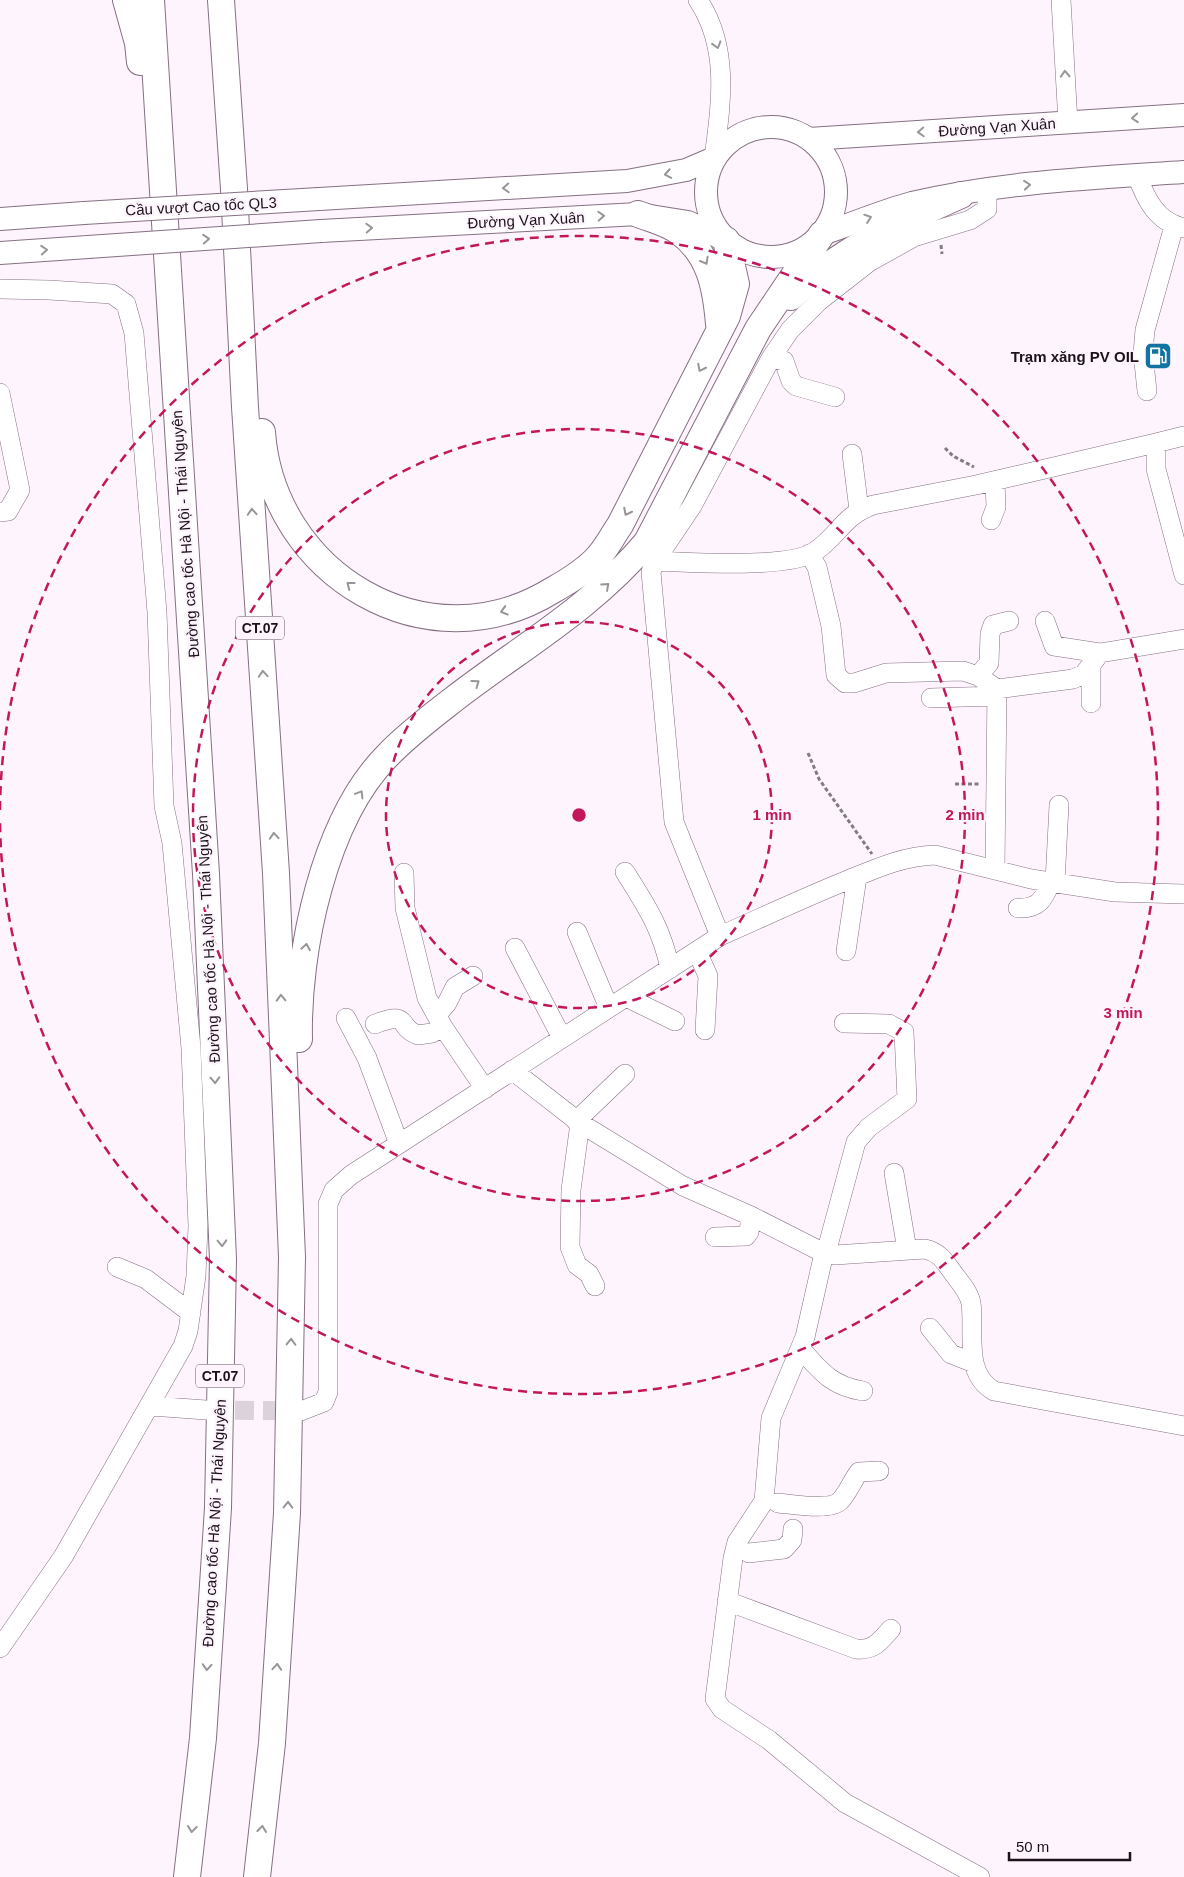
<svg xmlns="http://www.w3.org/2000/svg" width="1184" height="1877" font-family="Arial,sans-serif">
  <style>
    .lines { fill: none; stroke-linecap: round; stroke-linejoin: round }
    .minor-tunnel { stroke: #dcd2db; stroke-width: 19; stroke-dasharray: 19 9; stroke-linecap: butt }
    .minor-casing { stroke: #857083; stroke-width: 20 }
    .major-casing { stroke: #857083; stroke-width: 24 }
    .highway-casing { stroke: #857083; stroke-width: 28 }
    .path { stroke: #847c83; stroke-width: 3; stroke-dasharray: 4 2.5; stroke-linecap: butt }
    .minor { stroke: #fff; stroke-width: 19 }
    .major { stroke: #fff; stroke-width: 22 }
    .highway { stroke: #fff; stroke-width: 26 }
    .major-bridge-casing { stroke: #857083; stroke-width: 24; stroke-linecap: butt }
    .major-bridge { stroke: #fff; stroke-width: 22 }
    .oneway { stroke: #989598 }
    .ring { fill: none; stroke: #c2185b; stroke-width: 2.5; stroke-dasharray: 9 6 }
    .labels { text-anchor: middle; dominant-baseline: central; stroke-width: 4.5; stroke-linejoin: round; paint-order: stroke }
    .shield { fill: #fef4fd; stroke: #5f565e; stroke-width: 1 }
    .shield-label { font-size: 14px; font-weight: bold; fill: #1b131a }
    .street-label { font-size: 15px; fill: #1b131a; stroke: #fef4fd }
    .poi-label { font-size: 15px; font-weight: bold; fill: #1b131a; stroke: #fef4fd; text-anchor: end }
    .centre { fill: #c2185b; stroke: #fef4fd; stroke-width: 2.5 }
    .ring-label { font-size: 15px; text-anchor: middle; font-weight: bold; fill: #c2185b; stroke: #fef4fd; stroke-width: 4.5; stroke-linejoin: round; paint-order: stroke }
  </style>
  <rect width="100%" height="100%" fill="#fef4fd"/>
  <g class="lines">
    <path class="minor-tunnel" d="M 207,1410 L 300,1411"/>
    <g class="minor-casing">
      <path id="minor" d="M 698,0 C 730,48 721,104 714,158
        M 1061,0 L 1068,123
        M 1137,175 C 1146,200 1157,222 1184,228
        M 987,190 L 987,209 L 970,220 L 914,237 L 869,262 L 819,301 L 790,330 L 771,358 L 692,506 L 655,561 L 651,572 L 674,822 L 720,936 C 761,918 801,899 843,882 C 873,870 902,856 935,855 L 1031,879 L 1115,892 L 1184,894
        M 0,289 L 49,290 L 112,294 L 126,304 L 134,333 L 157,612 L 164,806 L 172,843 L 191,1048 L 198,1226 L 196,1276 L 188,1331 L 183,1346 L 63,1557 L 0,1648
        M 771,358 L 784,361 L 791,381 L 796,386 L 835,397
        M 1147,391 L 1143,353 L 1145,330 L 1174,226
        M 0,393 L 20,490 L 8,511 L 0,512
        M 1184,436 L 1156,443 L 1156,469 L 1184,575
        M 852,454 L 859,510
        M 991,520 L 996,507 L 995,481
        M 809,554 L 817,567 L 831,626 L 836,675 L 845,683 L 854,683 L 886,673 L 963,671 L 978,676 L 997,689 L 1073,679 L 1084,674 L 1100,653 L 1184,639
        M 655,561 C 689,562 788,569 814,552 C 838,537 842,516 873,505 L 976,485 L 1156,443
        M 1045,621 L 1054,646 L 1100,653
        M 1091,667 L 1091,703
        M 978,676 L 989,663 L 990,634 L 993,625 L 1009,621
        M 931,698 L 997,696
        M 995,869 L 997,689
        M 625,872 C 646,905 662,929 670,969
        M 404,873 L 405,908 L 427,998 L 443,1027 L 485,1089
        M 1055,882 L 1059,805
        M 1018,908 C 1039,909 1044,899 1051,881
        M 577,932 L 609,1008
        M 515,948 L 562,1038
        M 700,949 L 700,958 L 708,976 L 705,1030
        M 846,951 L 857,877
        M 626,997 L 675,1021
        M 437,1015 L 447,1003 L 455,987 L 473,976
        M 346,1018 L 367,1058 L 399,1144
        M 375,1024 C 412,1010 396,1028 418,1035 L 432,1033 L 443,1027
        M 512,1070 L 580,1123 L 683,1186 L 751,1216 L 824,1253 L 835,1255 L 925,1249 C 938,1252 943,1259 951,1270 C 957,1279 969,1291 971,1303 C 975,1333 963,1373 994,1391 L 1184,1426
        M 576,1121 L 625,1074
        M 580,1123 L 571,1190 L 570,1247 L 577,1265 L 589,1274 L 595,1286
        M 894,1173 L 907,1250
        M 715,1237 L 746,1236 L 749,1232 L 751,1216
        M 824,1253 L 805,1337 L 771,1418 L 764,1501 L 737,1542 L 733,1558 L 715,1699 L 722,1709 L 769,1740 L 845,1803 L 980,1877
        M 826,1253 L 856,1142 L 869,1127 L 907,1099 L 904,1032 L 889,1024 L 844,1023
        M 117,1267 L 146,1279 L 191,1313
        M 930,1328 L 951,1354 L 974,1363
        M 801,1349 C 821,1372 832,1386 863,1391
        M 151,1406 L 206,1410
        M 301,1411 L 324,1402 L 328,1392 L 328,1204 L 334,1190 L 351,1175 L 720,936
        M 778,1503 C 792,1504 830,1511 840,1501 C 848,1493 852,1481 859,1472 L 879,1471
        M 749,1553 L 784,1549 L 792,1540 L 793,1529
        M 727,1601 L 856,1649 C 874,1651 880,1641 891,1629"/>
    </g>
    <g class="major-casing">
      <path id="major" d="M706 192a65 65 0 1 1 130 0a65 65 0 1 1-130 0Z
        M 809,139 L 1184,115
        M 319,199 L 627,181 L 686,170 L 714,158
        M 0,219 L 84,213
        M 321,231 L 638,214 L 688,222 L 725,240
        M 822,234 C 852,224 882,211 912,203 C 1000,182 1094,178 1184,172
        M 0,253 L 88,247"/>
    </g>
    <g class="highway-casing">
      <path id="highway" d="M 126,0 L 138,43 L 140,62
        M 151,0 L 206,874 L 223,1259 L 218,1508 L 203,1738 L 187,1877
        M 221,0 L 234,189 L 245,407 L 276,873 L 292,1257 L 287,1513 L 272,1743 L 257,1877
        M 638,214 C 651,219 667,223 678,231 C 710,253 716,288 719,324
        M 791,297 C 839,250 900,222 961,195
        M 262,432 C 272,574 427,668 553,590 C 569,581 587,570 599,556 C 607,547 613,535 620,525 L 727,316 L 736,284 L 726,240
        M 299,1039 C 297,951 324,820 387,756 C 407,735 431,717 454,699 C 520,648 593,607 647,542 L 758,329 L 822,234"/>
    </g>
    <path class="path" d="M 941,245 L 942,254
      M 945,448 L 953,456 L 974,467
      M 808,753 L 819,779 L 872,854
      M 955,784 L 980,784"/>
    <use href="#minor" class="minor"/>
    <use href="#major" class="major"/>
    <use href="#highway" class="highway"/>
    <g class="major-bridge-casing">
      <path id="major-bridge" d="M 84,213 L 319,199
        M 88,247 L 321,231"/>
    </g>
    <use href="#major-bridge" class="major-bridge"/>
  </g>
  <defs><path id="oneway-chevron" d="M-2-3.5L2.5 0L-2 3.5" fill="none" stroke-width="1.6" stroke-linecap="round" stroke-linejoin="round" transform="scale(1.25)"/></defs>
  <g class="oneway">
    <use href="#oneway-chevron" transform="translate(717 45) rotate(73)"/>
    <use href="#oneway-chevron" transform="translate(1065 74) rotate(-93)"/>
    <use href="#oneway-chevron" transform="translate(1135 118) rotate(176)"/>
    <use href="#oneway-chevron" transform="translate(921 132) rotate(177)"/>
    <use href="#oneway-chevron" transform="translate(668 174) rotate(170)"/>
    <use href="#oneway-chevron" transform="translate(1027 185) rotate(-5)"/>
    <use href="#oneway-chevron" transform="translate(506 188) rotate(177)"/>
    <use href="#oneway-chevron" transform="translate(601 216) rotate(-3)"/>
    <use href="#oneway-chevron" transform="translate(868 218) rotate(-19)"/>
    <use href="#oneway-chevron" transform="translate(369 228) rotate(-3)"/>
    <use href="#oneway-chevron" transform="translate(206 239) rotate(-4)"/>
    <use href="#oneway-chevron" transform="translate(44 250) rotate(-4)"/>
    <use href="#oneway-chevron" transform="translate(705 261) rotate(61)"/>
    <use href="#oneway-chevron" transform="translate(701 368) rotate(117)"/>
    <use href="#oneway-chevron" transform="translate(252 512) rotate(-94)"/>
    <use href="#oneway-chevron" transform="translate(627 512) rotate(117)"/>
    <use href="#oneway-chevron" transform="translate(350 585) rotate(-142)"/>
    <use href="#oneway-chevron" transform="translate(606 586) rotate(-42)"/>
    <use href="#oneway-chevron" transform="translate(504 611) rotate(164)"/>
    <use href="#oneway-chevron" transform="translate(263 674) rotate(-94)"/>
    <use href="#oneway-chevron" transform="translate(476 683) rotate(-36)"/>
    <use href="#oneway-chevron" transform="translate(360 794) rotate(-59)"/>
    <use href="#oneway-chevron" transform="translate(274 836) rotate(-94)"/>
    <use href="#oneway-chevron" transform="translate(306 947) rotate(-80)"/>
    <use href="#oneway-chevron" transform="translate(281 998) rotate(-92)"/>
    <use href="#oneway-chevron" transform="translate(215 1080) rotate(88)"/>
    <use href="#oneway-chevron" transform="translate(222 1243) rotate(88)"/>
    <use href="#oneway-chevron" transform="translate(291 1342) rotate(-89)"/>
    <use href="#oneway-chevron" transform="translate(288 1505) rotate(-89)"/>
    <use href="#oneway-chevron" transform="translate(207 1667) rotate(94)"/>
    <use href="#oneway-chevron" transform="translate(277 1667) rotate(-86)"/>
    <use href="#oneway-chevron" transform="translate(192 1829) rotate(97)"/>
    <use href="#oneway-chevron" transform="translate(262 1829) rotate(-83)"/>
  </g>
  <g class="ring">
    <circle cx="579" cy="815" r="193"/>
    <circle cx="579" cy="815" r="386"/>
    <path d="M0 810A579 579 0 1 1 0 820"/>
  </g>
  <defs>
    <g id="fuel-square" transform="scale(1.4375)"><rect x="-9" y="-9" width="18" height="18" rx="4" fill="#1073a0" stroke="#fef4fd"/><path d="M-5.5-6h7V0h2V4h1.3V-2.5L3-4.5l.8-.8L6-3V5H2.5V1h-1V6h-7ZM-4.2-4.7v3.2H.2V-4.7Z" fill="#fff"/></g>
  </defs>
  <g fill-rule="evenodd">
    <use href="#fuel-square" x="1158" y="356"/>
  </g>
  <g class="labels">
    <g class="shield">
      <rect x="236" y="616.5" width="48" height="23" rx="4"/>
      <rect x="196" y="1364.5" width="48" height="23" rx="4"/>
    </g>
    <g class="shield-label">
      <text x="260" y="628">CT.07</text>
      <text x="220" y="1376">CT.07</text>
    </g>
    <g class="street-label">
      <text transform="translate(997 127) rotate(-4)">Đường Vạn Xuân</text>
      <text transform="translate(201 206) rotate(-3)">Cầu vượt Cao tốc QL3</text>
      <text transform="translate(526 220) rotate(-3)">Đường Vạn Xuân</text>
      <text transform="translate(185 534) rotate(-94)">Đường cao tốc Hà Nội - Thái Nguyên</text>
      <text transform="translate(208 939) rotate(-93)">Đường cao tốc Hà Nội - Thái Nguyên</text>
      <text transform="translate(214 1523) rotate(-87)">Đường cao tốc Hà Nội - Thái Nguyên</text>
    </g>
    <g class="poi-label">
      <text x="1139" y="356">Trạm xăng PV OIL</text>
    </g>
  </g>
  <circle cx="579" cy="815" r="8" class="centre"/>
  <g class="ring-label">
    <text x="772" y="820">1 min</text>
    <text x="965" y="820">2 min</text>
    <text x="1123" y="1018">3 min</text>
  </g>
  <path d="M1009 1852v8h121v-8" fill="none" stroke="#1b131a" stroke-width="2.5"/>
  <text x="1016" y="1852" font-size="15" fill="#1b131a" stroke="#fef4fd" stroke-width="4" paint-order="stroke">50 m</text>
</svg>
